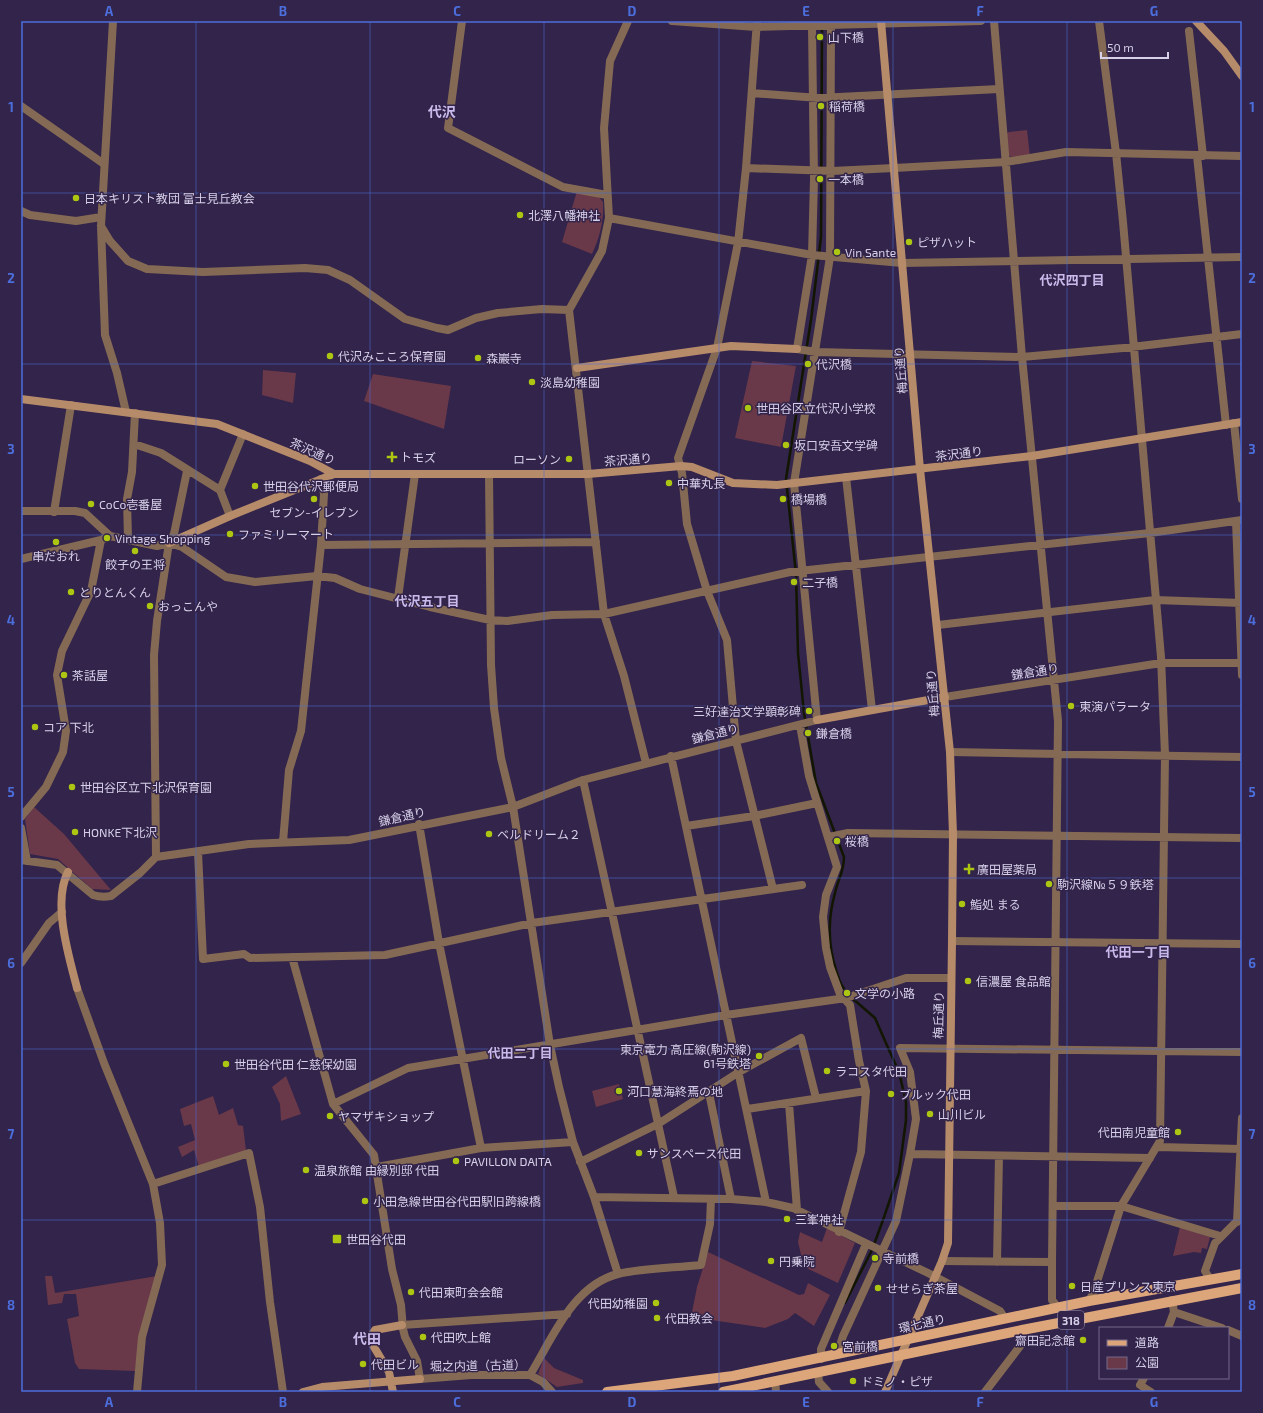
<svg xmlns="http://www.w3.org/2000/svg" width="1263" height="1413" font-family="'Exo 2','Noto Sans JP',sans-serif">
  <style>
    .green { fill: #693849 }
    .lines { fill: none; stroke-linecap: round; stroke-linejoin: round }
    .stream { stroke: #121601; stroke-width: 2.5 }
    .street { stroke: #846a55; stroke-width: 8 }
    .secondary { stroke: #b68b6a; stroke-width: 8 }
    .primary { stroke: #dca57a; stroke-width: 10 }
    .grid { fill: none; stroke: #4c6edc; stroke-width: 1; stroke-opacity: 0.55 }
    .poi-dot { fill: #acc612; stroke: #32244a; stroke-width: 1.5 }
    .labels { text-anchor: middle; dominant-baseline: central; stroke-width: 3; stroke-linejoin: round; paint-order: stroke }
    .shield { fill: #32244a; stroke: #a69cb9; stroke-width: 1 }
    .shield-label { font-size: 11px; font-weight: bold; fill: #d7d0e9 }
    .poi-label { font-size: 12px; fill: #d7d0e9; stroke: #32244a; text-anchor: start }
    .street-label { font-size: 12px; fill: #d7d0e9; stroke: #32244a }
    .neighbourhood-label { font-size: 13px; font-weight: bold; fill: #c9baeb; stroke: #32244a }
    .quarter-label { font-size: 14px; font-weight: bold; fill: #c9baeb; stroke: #32244a }
    .neatline { fill: none; stroke: #4c6edc; stroke-width: 1.5 }
    .grid-label { font-size: 13px; text-anchor: middle; font-weight: bold; fill: #4c6edc }
  </style>
  <rect width="100%" height="100%" fill="#32244a"/>
  <path class="green" d="M 1027,130 L 1030,156 L 1014,159 L 1007,154 L 1005,134 L 1009,132 Z
    M 577,191 L 599,197 L 603,202 C 604,220 600,237 592,254 L 562,242 Z
    M 752,361 L 796,366 L 781,447 L 735,438 Z
    M 263,370 L 296,373 L 293,403 L 262,395 Z
    M 373,374 L 451,386 L 444,429 L 364,401 Z
    M 34,807 L 64,834 L 111,890 L 92,889 L 58,859 L 30,854 L 25,819 Z
    M 286,1076 L 301,1114 L 281,1121 L 280,1104 L 272,1087 Z
    M 619,1084 L 623,1099 L 596,1107 L 592,1091 Z
    M 213,1096 L 219,1115 L 233,1108 L 238,1125 L 243,1126 L 246,1151 L 199,1167 L 194,1150 L 182,1157 L 178,1147 L 195,1140 L 191,1124 L 184,1126 L 180,1109 Z
    M 1180,1227 L 1210,1237 L 1207,1249 L 1202,1248 L 1201,1253 L 1194,1252 L 1173,1256 Z
    M 827,1228 L 855,1243 L 838,1283 L 804,1267 L 798,1242 L 800,1232 L 822,1242 Z
    M 708,1252 L 799,1295 L 804,1294 L 808,1283 L 830,1295 L 814,1326 L 795,1313 L 788,1319 L 765,1328 L 691,1317 L 697,1287 Z
    M 45,1276 L 52,1276 L 55,1293 L 157,1276 L 140,1336 L 135,1371 L 79,1369 L 75,1363 L 67,1319 L 79,1316 L 76,1294 L 64,1294 L 62,1303 L 48,1305 Z
    M 544,1358 L 554,1368 L 583,1380 L 583,1383 L 557,1387 L 538,1374 Z"/>
  <g class="lines">
    <path class="stream" d="M 822,21 L 821,237 L 811,320 L 786,479 L 796,574 L 798,653 L 804,713 L 816,783 L 844,857 C 844,872 838,879 835,893 C 828,918 828,945 836,970 C 839,979 841,988 849,994
      M 845,1303 L 872,1250 L 883,1220 L 899,1173 L 906,1120 L 906,1102 L 899,1072 L 889,1050 L 875,1018 L 852,998"/>
    <path class="street" d="M 113,21 L 101,226 L 105,335 L 117,373 L 126,412
      M 462,21 L 448,128 L 563,187 L 607,195
      M 672,21 L 756,27 L 981,21
      M 757,21 L 746,168 L 738,243 L 717,348 L 678,458 L 682,473 L 687,524 L 707,591 L 727,640 L 736,741 L 773,889
      M 994,21 L 1022,357 L 1058,721 L 1052,1262 L 1052,1300 L 1058,1308
      M 812,26 L 814,179 L 812,255 L 797,349 L 816,352 L 1022,357 L 1123,348 L 1242,334
      M 1189,31 L 1203,156
      M 752,93 L 819,98 L 999,89
      M 21,106 L 104,164
      M 1197,156 L 1226,425
      M 746,168 L 832,171 L 894,168 L 1006,162 L 1066,152 L 1242,156
      M 21,211 L 30,215 L 76,221 L 101,217
      M 609,218 L 812,255 L 902,263 L 1242,257
      M 101,226 L 110,241 L 128,261 L 147,269 L 203,272 L 305,268 L 328,270 L 350,280 L 405,319 L 437,328 L 448,330 L 476,318 L 498,313 L 542,309 L 569,310 L 604,614 L 624,676 L 646,763
      M 569,310 L 602,251 L 609,218 L 604,128 L 610,61 L 628,21
      M 1234,423 L 1242,499
      M 134,444 L 161,453 L 220,490
      M 489,474 L 491,665 L 494,708 L 501,758 L 513,807 L 550,1045 L 559,1087 L 573,1142 L 594,1197 L 618,1274
      M 846,477 L 872,710
      M 21,511 L 75,511 L 85,513 L 110,536
      M 54,512 L 71,405
      M 230,516 L 220,490 L 243,434
      M 1236,521 L 1242,675
      M 128,539 L 127,499 L 132,472 L 135,413
      M 321,545 L 596,542
      M 21,559 L 101,540 L 110,536 L 157,546 L 169,543 L 182,547 L 226,577 L 255,582 L 317,576 L 335,578 L 360,589 L 430,607 L 490,620 L 507,621 L 552,615 L 604,614 L 790,572 L 1150,533 L 1242,520
      M 398,598 L 415,474
      M 938,625 L 1155,600 L 1242,603
      M 945,697 L 1161,663 L 1242,663
      M 800,725 L 809,776 L 837,867 L 826,895 L 823,917 L 826,948 L 830,967 L 840,994 L 850,1005 L 859,1061 L 866,1091 L 861,1152 L 839,1232
      M 950,752 L 1242,757
      M 671,756 L 766,1202
      M 583,780 L 674,1197
      M 21,817 L 46,787 L 63,752 L 66,731 L 57,675 L 62,651 L 91,591 L 101,540
      M 419,824 L 439,943 L 481,1148
      M 686,826 L 754,816 L 817,803
      M 21,828 L 27,861
      M 829,837 L 848,833 L 1242,838
      M 283,842 L 289,770 L 301,731 L 321,545 L 324,494 L 321,479
      M 198,852 L 203,959 L 244,954 L 250,958 L 385,955 L 532,923 L 802,885
      M 156,857 L 154,655 L 157,621 L 169,543 L 174,534 L 187,471
      M 21,860 L 57,865 L 93,895 C 99,897 105,897 111,896 L 140,873 L 156,857 L 249,844 L 349,840 L 513,807 L 583,780 L 817,720 L 794,483 L 830,257 L 831,25
      M 952,941 L 1242,944
      M 292,957 L 333,1104 L 374,1155 L 392,1269 L 401,1305 L 403,1329 L 405,1337 L 417,1361 L 420,1379 L 471,1375 L 530,1375 L 543,1382 L 552,1392
      M 21,963 L 49,923 L 62,912
      M 77,988 L 104,1063 L 153,1184 L 160,1223 L 162,1265 L 142,1337 L 137,1392
      M 709,1093 L 731,1199
      M 789,1103 L 797,1210
      M 333,1104 L 408,1068 L 726,1015 L 846,998 L 906,978 L 951,978
      M 747,1109 L 866,1091
      M 1158,1147 L 1241,1149
      M 910,1154 L 1150,1158
      M 580,1162 L 658,1124 L 739,1072 L 801,1038 L 816,1098
      M 377,1167 L 481,1148 L 573,1142
      M 153,1184 L 249,1153 L 260,1207 L 270,1302 L 283,1392
      M 594,1197 L 731,1199 L 766,1202 L 793,1208 L 928,1273 L 1000,1311 L 1004,1317 L 1007,1318
      M 1053,1206 L 1121,1206 L 1220,1236
      M 1237,1222 L 1242,1118
      M 942,1261 L 1052,1262
      M 997,1262 L 999,1156
      M 1210,1279 L 1205,1271 L 1215,1243 L 1240,1218
      M 1089,1301 L 1094,1291 L 1121,1206 L 1160,1141 L 1165,755 L 1161,657 L 1123,222 L 1116,153 L 1099,21
      M 1174,1312 L 1222,1328
      M 402,1325 L 567,1314
      M 1168,1328 L 1174,1312 L 1172,1300
      M 1228,1330 L 1242,1336
      M 837,1355 L 843,1336 L 896,1221 L 910,1154 L 916,1119 L 910,1072 L 900,1048 L 1242,1052
      M 821,1359 L 821,1349 L 866,1244
      M 818,1373 L 819,1382 L 828,1392
      M 530,1375 C 552,1339 573,1285 618,1274 C 644,1268 674,1268 701,1265 L 710,1224 L 711,1199
      M 1144,1378 L 1140,1385 L 1151,1392
      M 775,1381 L 776,1392
      M 985,1392 L 1024,1341 L 1022,1330"/>
    <path class="secondary" d="M 881,21 L 920,469 L 950,752 L 953,834 L 952,941 L 948,1243 L 942,1261 L 885,1392
      M 1196,21 L 1224,51 L 1242,76
      M 577,368 L 731,346 L 797,349
      M 21,399 L 217,424 L 310,461 L 334,474 L 588,474 L 681,466 L 692,467 L 733,483 L 777,485 L 1032,456 L 1242,422
      M 169,543 L 230,516 L 334,474
      M 817,720 L 945,697
      M 68,872 C 52,902 69,957 77,988
      M 303,1392 L 322,1387 L 420,1379
      M 393,1392 L 389,1372 L 371,1342 L 370,1337 L 375,1330 L 402,1325"/>
    <path class="primary" d="M 607,1392 L 733,1376 L 1089,1301 L 1242,1274
      M 723,1392 L 1022,1330 L 1242,1288"/>
  </g>
  <path class="grid" d="M 196,21 L 196,1392M 370,21 L 370,1392M 544,21 L 544,1392M 719,21 L 719,1392M 893,21 L 893,1392M 1067,21 L 1067,1392M 21,193 L 1242,193M 21,364 L 1242,364M 21,535 L 1242,535M 21,706 L 1242,706M 21,878 L 1242,878M 21,1049 L 1242,1049M 21,1220 L 1242,1220"/>
  <g class="poi-dot">
    <circle cx="820" cy="37" r="4"/>
    <circle cx="821" cy="106" r="4"/>
    <circle cx="820" cy="179" r="4"/>
    <circle cx="76" cy="198" r="4"/>
    <circle cx="520" cy="215" r="4"/>
    <circle cx="909" cy="242" r="4"/>
    <circle cx="837" cy="252" r="4"/>
    <circle cx="330" cy="356" r="4"/>
    <circle cx="478" cy="358" r="4"/>
    <circle cx="808" cy="364" r="4"/>
    <circle cx="532" cy="382" r="4"/>
    <circle cx="748" cy="408" r="4"/>
    <circle cx="786" cy="445" r="4"/>
    <path d="M390 451h4v4h4v4h-4v4h-4v-4h-4v-4h4z"/>
    <circle cx="569" cy="459" r="4"/>
    <circle cx="669" cy="483" r="4"/>
    <circle cx="255" cy="486" r="4"/>
    <circle cx="314" cy="499" r="4"/>
    <circle cx="783" cy="499" r="4"/>
    <circle cx="91" cy="504" r="4"/>
    <circle cx="230" cy="534" r="4"/>
    <circle cx="107" cy="538" r="4"/>
    <circle cx="56" cy="542" r="4"/>
    <circle cx="135" cy="551" r="4"/>
    <circle cx="794" cy="582" r="4"/>
    <circle cx="71" cy="592" r="4"/>
    <circle cx="150" cy="606" r="4"/>
    <circle cx="64" cy="675" r="4"/>
    <circle cx="1071" cy="706" r="4"/>
    <circle cx="809" cy="711" r="4"/>
    <circle cx="35" cy="727" r="4"/>
    <circle cx="808" cy="733" r="4"/>
    <circle cx="72" cy="787" r="4"/>
    <circle cx="75" cy="832" r="4"/>
    <circle cx="489" cy="834" r="4"/>
    <circle cx="837" cy="841" r="4"/>
    <path d="M967 863h4v4h4v4h-4v4h-4v-4h-4v-4h4z"/>
    <circle cx="1049" cy="884" r="4"/>
    <circle cx="962" cy="904" r="4"/>
    <circle cx="968" cy="981" r="4"/>
    <circle cx="847" cy="993" r="4"/>
    <circle cx="759" cy="1056" r="4"/>
    <circle cx="226" cy="1064" r="4"/>
    <circle cx="827" cy="1071" r="4"/>
    <circle cx="619" cy="1091" r="4"/>
    <circle cx="891" cy="1094" r="4"/>
    <circle cx="930" cy="1114" r="4"/>
    <circle cx="330" cy="1116" r="4"/>
    <circle cx="1178" cy="1132" r="4"/>
    <circle cx="639" cy="1153" r="4"/>
    <circle cx="456" cy="1161" r="4"/>
    <circle cx="306" cy="1170" r="4"/>
    <circle cx="365" cy="1201" r="4"/>
    <circle cx="787" cy="1219" r="4"/>
    <rect x="332" y="1234" width="10" height="10" rx="2"/>
    <circle cx="875" cy="1258" r="4"/>
    <circle cx="771" cy="1261" r="4"/>
    <circle cx="1072" cy="1286" r="4"/>
    <circle cx="878" cy="1288" r="4"/>
    <circle cx="411" cy="1292" r="4"/>
    <circle cx="656" cy="1303" r="4"/>
    <circle cx="657" cy="1318" r="4"/>
    <circle cx="423" cy="1337" r="4"/>
    <circle cx="1083" cy="1340" r="4"/>
    <circle cx="834" cy="1346" r="4"/>
    <circle cx="363" cy="1364" r="4"/>
    <circle cx="853" cy="1381" r="4"/>
  </g>
  <g class="labels">
    <rect class="shield" x="1058" y="1311" width="26" height="18" rx="3"/>
    <g class="shield-label">
      <text x="1071" y="1320">318</text>
    </g>
    <g class="poi-label">
      <text x="828" y="37">山下橋</text>
      <text x="829" y="106">稲荷橋</text>
      <text x="828" y="179">一本橋</text>
      <text x="84" y="198">日本キリスト教団 富士見丘教会</text>
      <text x="528" y="215">北澤八幡神社</text>
      <text x="917" y="242">ピザハット</text>
      <text x="845" y="252">Vin Sante</text>
      <text x="338" y="356">代沢みこころ保育園</text>
      <text x="486" y="358">森巖寺</text>
      <text x="816" y="364">代沢橋</text>
      <text x="540" y="382">淡島幼稚園</text>
      <text x="756" y="408">世田谷区立代沢小学校</text>
      <text x="794" y="445">坂口安吾文学碑</text>
      <text x="400" y="457">トモズ</text>
      <text x="561" y="459" text-anchor="end">ローソン</text>
      <text x="677" y="483">中華丸長</text>
      <text x="263" y="486">世田谷代沢郵便局</text>
      <text x="791" y="499">橋場橋</text>
      <text x="99" y="504">CoCo壱番屋</text>
      <text x="314" y="512" text-anchor="middle">セブン-イレブン</text>
      <text x="238" y="534">ファミリーマート</text>
      <text x="115" y="538">Vintage Shopping</text>
      <text x="56" y="556" text-anchor="middle">串だおれ</text>
      <text x="135" y="564" text-anchor="middle">餃子の王将</text>
      <text x="802" y="582">二子橋</text>
      <text x="79" y="592">とりとんくん</text>
      <text x="158" y="606">おっこんや</text>
      <text x="72" y="675">茶話屋</text>
      <text x="1079" y="706">東演パラータ</text>
      <text x="801" y="711" text-anchor="end">三好達治文学顕彰碑</text>
      <text x="43" y="727">コア 下北</text>
      <text x="816" y="733">鎌倉橋</text>
      <text x="80" y="787">世田谷区立下北沢保育園</text>
      <text x="83" y="832">HONKE下北沢</text>
      <text x="497" y="834">ベルドリーム２</text>
      <text x="845" y="841">桜橋</text>
      <text x="977" y="869">廣田屋薬局</text>
      <text x="1057" y="884">駒沢線№５９鉄塔</text>
      <text x="970" y="904">鮨処 まる</text>
      <text x="976" y="981">信濃屋 食品館</text>
      <text x="855" y="993">文学の小路</text>
      <text x="751" y="1049" text-anchor="end">東京電力 高圧線(駒沢線)<tspan x="751" dy="14">61号鉄塔</tspan></text>
      <text x="234" y="1064">世田谷代田 仁慈保幼園</text>
      <text x="835" y="1071">ラコスタ代田</text>
      <text x="627" y="1091">河口慧海終焉の地</text>
      <text x="899" y="1094">ブルック代田</text>
      <text x="938" y="1114">山川ビル</text>
      <text x="338" y="1116">ヤマザキショップ</text>
      <text x="1170" y="1132" text-anchor="end">代田南児童館</text>
      <text x="647" y="1153">サンスペース代田</text>
      <text x="464" y="1161">PAVILLON DAITA</text>
      <text x="314" y="1170">温泉旅館 由縁別邸 代田</text>
      <text x="373" y="1201">小田急線世田谷代田駅旧跨線橋</text>
      <text x="795" y="1219">三峯神社</text>
      <text x="346" y="1239">世田谷代田</text>
      <text x="883" y="1258">寺前橋</text>
      <text x="779" y="1261">円乗院</text>
      <text x="1080" y="1286">日産プリンス東京</text>
      <text x="886" y="1288">せせらぎ茶屋</text>
      <text x="419" y="1292">代田東町会会館</text>
      <text x="648" y="1303" text-anchor="end">代田幼稚園</text>
      <text x="665" y="1318">代田教会</text>
      <text x="431" y="1337">代田吹上館</text>
      <text x="1075" y="1340" text-anchor="end">齋田記念館</text>
      <text x="842" y="1346">宮前橋</text>
      <text x="371" y="1364">代田ビル</text>
      <text x="861" y="1381">ドミノ・ピザ</text>
    </g>
    <g class="street-label">
      <text transform="translate(900 370) rotate(-95)">梅丘通り</text>
      <text transform="translate(313 451) rotate(24)">茶沢通り</text>
      <text transform="translate(959 453) rotate(-7)">茶沢通り</text>
      <text transform="translate(628 459) rotate(-5)">茶沢通り</text>
      <text transform="translate(1035 671) rotate(-9)">鎌倉通り</text>
      <text transform="translate(932 693) rotate(-95)">梅丘通り</text>
      <text transform="translate(715 733) rotate(-14)">鎌倉通り</text>
      <text transform="translate(402 816) rotate(-13)">鎌倉通り</text>
      <text transform="translate(938 1015) rotate(-89)">梅丘通り</text>
      <text transform="translate(922 1323) rotate(-13)">環七通り</text>
      <text transform="translate(478 1365) rotate(-1)">堀之内道（古道）</text>
    </g>
    <g class="neighbourhood-label">
      <text x="1072" y="280">代沢四丁目</text>
      <text x="427" y="601">代沢五丁目</text>
      <text x="1138" y="952">代田一丁目</text>
      <text x="520" y="1053">代田二丁目</text>
    </g>
    <g class="quarter-label">
      <text x="442" y="111">代沢</text>
      <text x="367" y="1338">代田</text>
    </g>
  </g>
  <rect width="1263" height="1413" fill="none" stroke="#32244a" stroke-width="44"/>
  <rect x="1099" y="1327" width="130" height="52" fill="#32244a" stroke="#74698a"/>
  <rect x="1107" y="1340" width="20" height="6" fill="#dca57a" stroke="#74698a"/>
  <text x="1135" y="1347" font-size="12" fill="#d7d0e9">道路</text>
  <rect x="1107" y="1357" width="20" height="12" fill="#693849" stroke="#74698a"/>
  <text x="1135" y="1367" font-size="12" fill="#d7d0e9">公園</text>
  <path d="M1101 52v6h67v-6" fill="none" stroke="#d7d0e9" stroke-width="2"/>
  <text x="1107" y="52" font-size="12" fill="#d7d0e9" stroke="#32244a" stroke-width="3" paint-order="stroke">50 m</text>
  <rect x="22" y="22" width="1219" height="1369" class="neatline"/>
  <g class="grid-label">
    <text x="109" y="16">A</text>
    <text x="283" y="16">B</text>
    <text x="457" y="16">C</text>
    <text x="632" y="16">D</text>
    <text x="806" y="16">E</text>
    <text x="980" y="16">F</text>
    <text x="1154" y="16">G</text>
    <text x="11" y="112">1</text>
    <text x="1252" y="112">1</text>
    <text x="11" y="283">2</text>
    <text x="1252" y="283">2</text>
    <text x="11" y="454">3</text>
    <text x="1252" y="454">3</text>
    <text x="11" y="625">4</text>
    <text x="1252" y="625">4</text>
    <text x="11" y="797">5</text>
    <text x="1252" y="797">5</text>
    <text x="11" y="968">6</text>
    <text x="1252" y="968">6</text>
    <text x="11" y="1139">7</text>
    <text x="1252" y="1139">7</text>
    <text x="11" y="1310">8</text>
    <text x="1252" y="1310">8</text>
    <text x="109" y="1407">A</text>
    <text x="283" y="1407">B</text>
    <text x="457" y="1407">C</text>
    <text x="632" y="1407">D</text>
    <text x="806" y="1407">E</text>
    <text x="980" y="1407">F</text>
    <text x="1154" y="1407">G</text>
  </g>
</svg>
